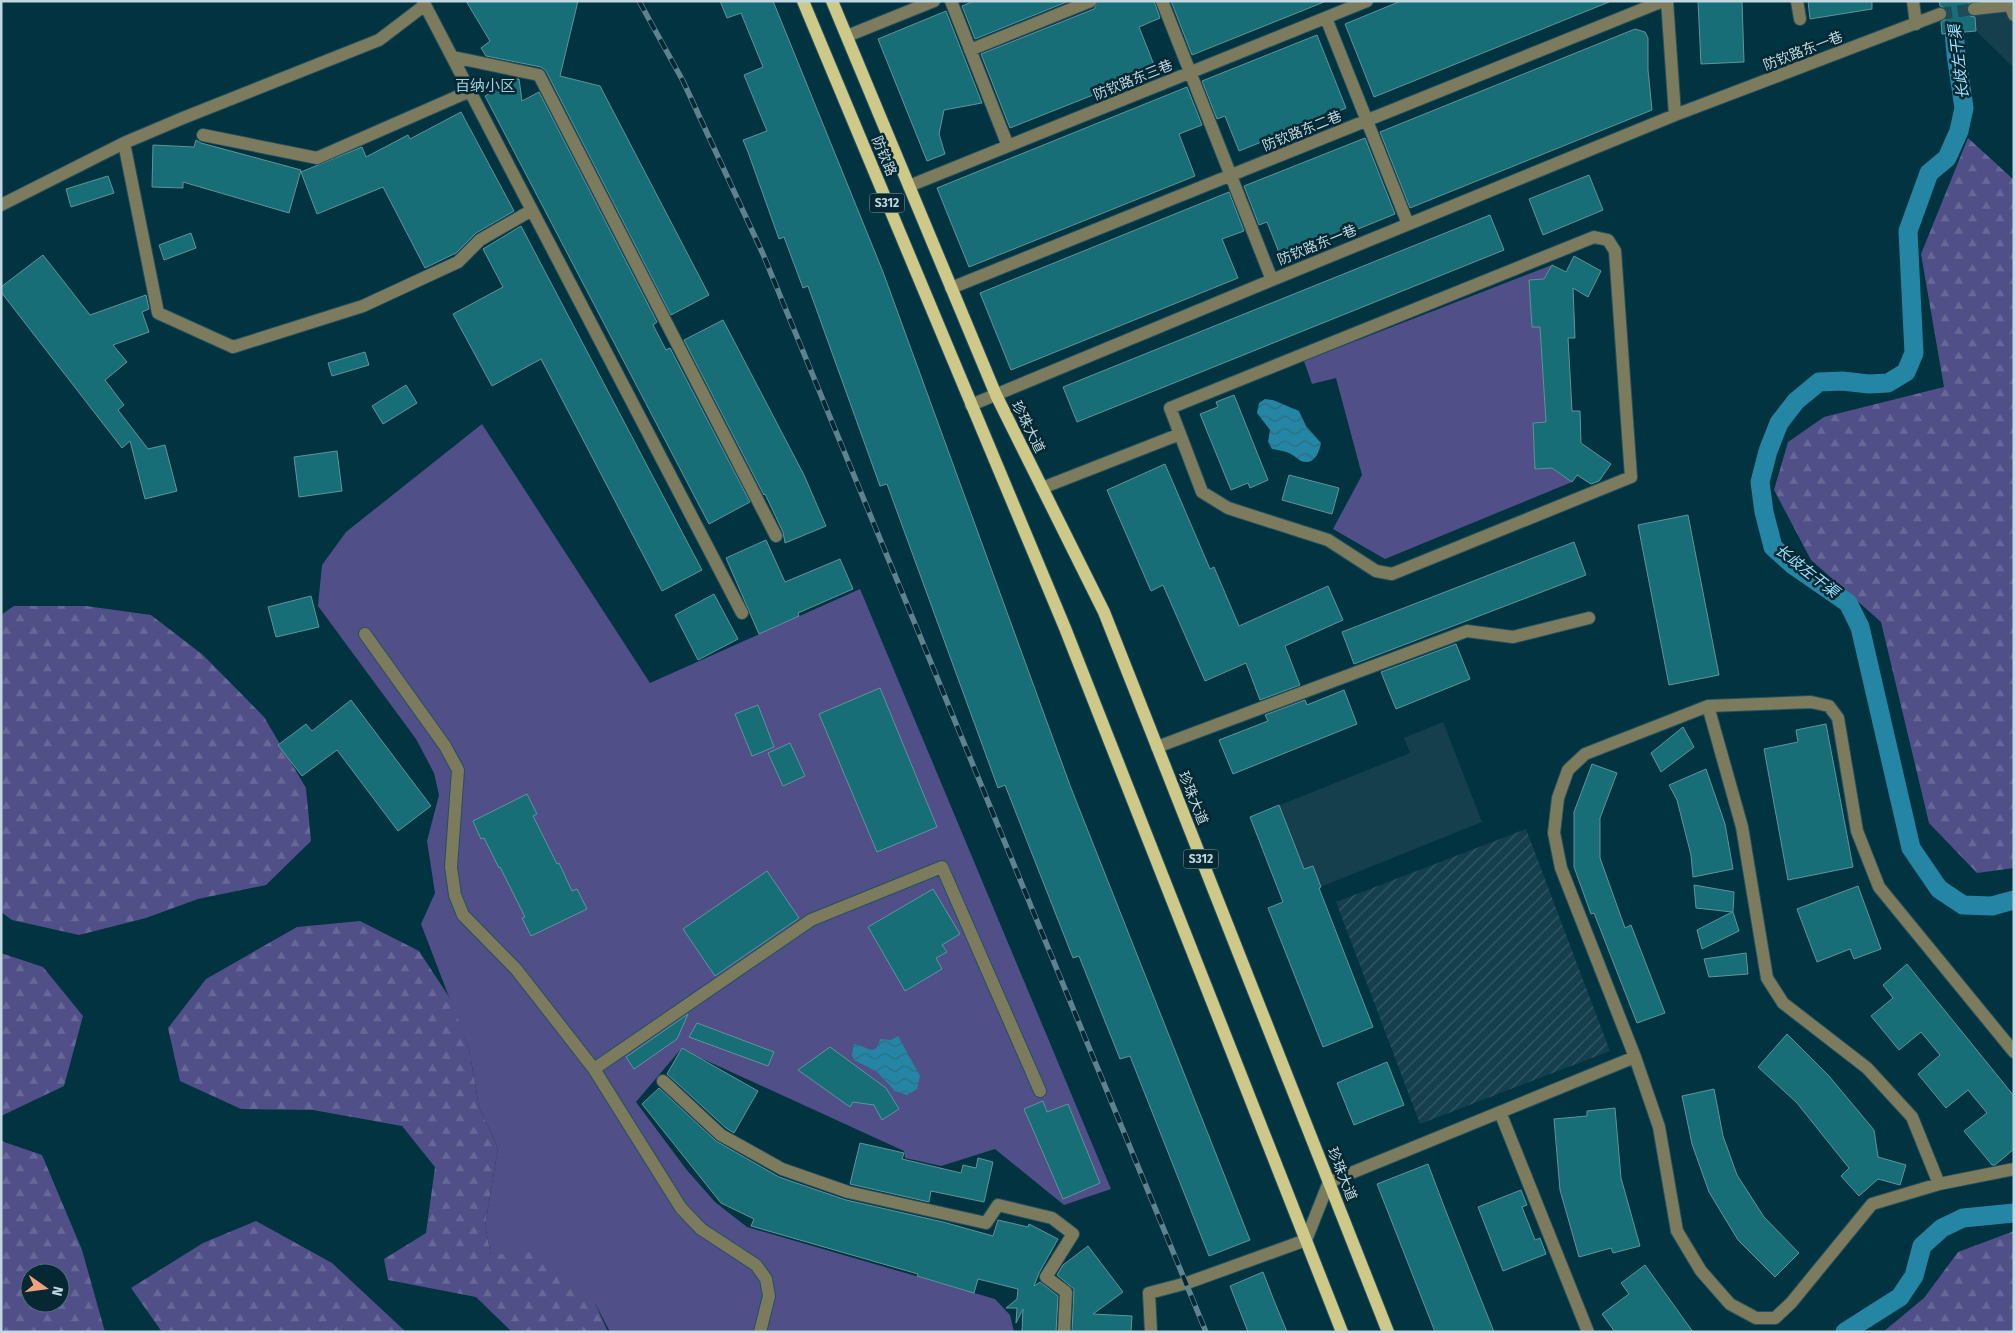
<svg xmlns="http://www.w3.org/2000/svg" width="2015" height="1333" font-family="'Fira Sans','Noto Sans SC',sans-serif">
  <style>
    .built { fill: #153f4d }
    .industrial { fill: url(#industrial-furrows) }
    .green { fill: #514f88 }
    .forest { fill: url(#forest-firs); fill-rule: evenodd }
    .water { fill: url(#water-waves) }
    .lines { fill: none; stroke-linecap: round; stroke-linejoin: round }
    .canal { stroke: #2486a4; stroke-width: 19 }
    .building { fill: #176e76; stroke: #619499 }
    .minor-tunnel { stroke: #1e4c59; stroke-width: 12; stroke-dasharray: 12 6; stroke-linecap: butt }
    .minor-casing { stroke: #24515e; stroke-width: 14 }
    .major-casing { stroke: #24515e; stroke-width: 14 }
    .minor { stroke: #7d7b5d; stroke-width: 12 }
    .major { stroke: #cec989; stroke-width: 12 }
    .rail-casing { stroke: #5e838f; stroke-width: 5.5 }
    .rail { stroke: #052833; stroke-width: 4; stroke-dasharray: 11; stroke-linecap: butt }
    .labels { text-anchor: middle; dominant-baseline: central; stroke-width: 5; stroke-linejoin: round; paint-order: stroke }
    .shield { fill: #052833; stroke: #89a3ad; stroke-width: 1 }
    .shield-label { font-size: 12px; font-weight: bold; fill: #c1d8e1 }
    .street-label { font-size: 14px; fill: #c1d8e1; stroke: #052833 }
    .water-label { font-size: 15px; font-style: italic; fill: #9fe3fc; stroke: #052833 }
    .neighbourhood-label { font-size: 15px; fill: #a2d1e3; stroke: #052833 }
  </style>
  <defs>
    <pattern id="industrial-furrows" width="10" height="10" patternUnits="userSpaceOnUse" patternTransform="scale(1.25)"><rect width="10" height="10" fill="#153f4d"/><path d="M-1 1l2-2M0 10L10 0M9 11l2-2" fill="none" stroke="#355a66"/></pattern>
    <pattern id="forest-firs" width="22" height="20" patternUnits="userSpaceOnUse" patternTransform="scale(1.25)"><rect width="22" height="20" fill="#514f88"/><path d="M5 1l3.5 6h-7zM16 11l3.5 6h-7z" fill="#686898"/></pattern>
    <pattern id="water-waves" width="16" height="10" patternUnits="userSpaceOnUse" patternTransform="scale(1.25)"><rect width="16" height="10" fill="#2486a4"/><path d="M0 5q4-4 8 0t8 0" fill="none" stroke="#2c6e82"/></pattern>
  </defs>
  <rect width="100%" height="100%" fill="#013341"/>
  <path class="built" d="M 1939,1 L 2014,1 L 2014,71 L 2013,67 L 1976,31 L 1942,34 Z
    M 1443,722 L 1482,822 L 1283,902 L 1250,817 L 1410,753 L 1404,738 Z"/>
  <path class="industrial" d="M 1526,829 L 1610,1051 L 1420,1124 L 1336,902 Z"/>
  <path class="green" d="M 1552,265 L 1544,279 L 1529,280 L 1532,327 L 1540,327 L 1546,422 L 1533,423 L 1535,469 L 1552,468 L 1572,482 L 1385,559 L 1333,529 L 1362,475 L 1336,378 L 1312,384 L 1304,361 Z
    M 482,424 L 650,683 L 860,589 L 1111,1189 L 1064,1205 L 995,1149 L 941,1166 L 905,1158 L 904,1151 L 681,1049 L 636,1102 L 686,1169 L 715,1202 L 747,1227 L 995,1299 L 1010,1315 L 1014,1332 L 610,1332 L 595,1303 L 491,1255 L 485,1226 L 498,1148 L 479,1107 L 469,1049 L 421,924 L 435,893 L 427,841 L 439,795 L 434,773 L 416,739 L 318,606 L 322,565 L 346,532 Z"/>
  <path class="forest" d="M 1968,138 L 2014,180 L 2014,868 L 1977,873 L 1929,823 L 1881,622 L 1811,560 L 1774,490 L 1788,442 L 1824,417 L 1944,387 L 1921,254 Z
    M 14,606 L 86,606 L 151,615 L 203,655 L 264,717 L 306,788 L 311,841 L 266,885 L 198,899 L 146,918 L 79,935 L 12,920 L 1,912 L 1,615 Z
    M 360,921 L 419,951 L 451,1000 L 469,1049 L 479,1107 L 498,1148 L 485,1226 L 491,1255 L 536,1251 L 595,1303 L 608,1332 L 512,1332 L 476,1297 L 388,1280 L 384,1259 L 426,1233 L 435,1167 L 402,1126 L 313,1110 L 241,1109 L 180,1081 L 168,1028 L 206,979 L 297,927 Z
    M 1,953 L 43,967 L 83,1016 L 64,1086 L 1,1116 Z
    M 1,1139 L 4,1142 L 42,1155 L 82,1250 L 105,1332 L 1,1332 ZM 30,1273 L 60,1273 L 60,1303 L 30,1303 Z
    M 256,1221 L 332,1263 L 406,1332 L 162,1332 L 131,1288 L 203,1243 Z
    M 2014,1231 L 2014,1332 L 1883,1332 L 1924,1298 L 1958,1252 Z"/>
  <path class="water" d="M 1265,399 L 1273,400 L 1299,411 L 1306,426 L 1321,443 C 1319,453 1314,466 1301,461 C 1297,459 1295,456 1291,454 C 1285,451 1278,450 1272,449 L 1268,442 L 1270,430 L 1257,413 L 1259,403 Z
    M 898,1036 L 920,1076 L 917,1089 L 907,1095 L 895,1091 L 877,1072 L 854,1060 L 852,1055 L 854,1044 C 865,1045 876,1059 880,1039 L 891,1040 Z"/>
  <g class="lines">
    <path class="canal" d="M 1952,7 L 1956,54 L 1964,108 L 1959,131 L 1947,158 L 1929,173 L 1908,231 L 1914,353 L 1906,372 L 1888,383 L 1869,384 L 1842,381 L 1819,382 L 1796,401 L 1779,423 L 1768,451 L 1760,482 L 1764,512 L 1773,547 L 1793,565 L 1848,603 L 1860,627 L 1911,848 L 1939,889 L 1963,905 L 1992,906 L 2014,900
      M 1845,1332 L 1900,1297 L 1914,1276 L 1922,1246 L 1942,1228 L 1963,1218 L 2014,1213"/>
  </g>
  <path class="building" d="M 466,1 L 578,1 L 560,76 L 600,86 L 709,295 L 671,315 L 546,71 L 541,67 L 486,56 L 481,48 L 490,41 Z
    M 720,1 L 773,1 L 883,272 L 1071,788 L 1250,1240 L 1209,1256 L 1130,1056 L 1120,1059 L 1079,956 L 1073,958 L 1005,785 L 998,788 L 887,484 L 880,486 L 808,286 L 803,288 L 784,237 L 779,239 L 748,152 L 743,140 L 767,131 L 744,75 L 763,67 L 741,13 L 727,18 Z
    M 974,1 L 1069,1 L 975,39 L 962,6 Z
    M 1099,1 L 1154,1 L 1160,18 L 1139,27 L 1156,70 L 1010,128 L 981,54 L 1094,9 Z
    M 1171,1 L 1324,1 L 1324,2 L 1192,55 Z
    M 1401,1 L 1609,1 L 1609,2 L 1374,97 L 1345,24 Z
    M 1698,1 L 1742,1 L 1744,62 L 1701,64 Z
    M 1808,1 L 1872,1 L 1872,9 L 1810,19 Z
    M 1939,1 L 1972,1 L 1967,5 L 1966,10 L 1970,16 L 1975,17 L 1976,31 L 1942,34 L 1941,22 L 1946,19 L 1948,15 L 1945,8 L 1940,6 Z
    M 946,11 L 982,103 L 944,110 L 939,134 L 945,154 L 927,161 L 878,39 Z
    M 1635,29 L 1645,32 L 1648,38 L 1648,70 L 1652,110 L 1410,208 L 1380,132 Z
    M 1317,35 L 1346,108 L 1239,151 L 1225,116 L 1217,119 L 1202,81 Z
    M 517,79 L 519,79 L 522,101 L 539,92 L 657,322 L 653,325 L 666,350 L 670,348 L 750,502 L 709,524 L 485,96 Z
    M 1187,87 L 1202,125 L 1179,134 L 1195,176 L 969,267 L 937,188 Z
    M 461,112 L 514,211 L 476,233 L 456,253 L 425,268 L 383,187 L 317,214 L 301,172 L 362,147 L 366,157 L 408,135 L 410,139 Z
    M 1365,138 L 1395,214 L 1282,260 L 1267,222 L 1259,225 L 1244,186 Z
    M 196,140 L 201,143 L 301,170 L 289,213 L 183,182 L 183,188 L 152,187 L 153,145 L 194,147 Z
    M 1589,175 L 1603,210 L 1543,235 L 1529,199 Z
    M 108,176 L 114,193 L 71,207 L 66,189 Z
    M 1229,192 L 1244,231 L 1222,239 L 1238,278 L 1011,370 L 980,293 Z
    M 1490,215 L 1504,250 L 1077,422 L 1063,387 Z
    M 521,226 L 702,570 L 662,591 L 541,359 L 492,386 L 453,314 L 503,287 L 483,249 Z
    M 191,233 L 196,248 L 164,260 L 159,245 Z
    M 43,255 L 90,315 L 146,295 L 149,309 L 142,312 L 149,332 L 113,345 L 127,362 L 105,380 L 124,405 L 118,410 L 148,449 L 165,445 L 177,491 L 145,499 L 130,441 L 122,448 L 1,292 L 1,287 Z
    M 1574,256 L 1601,271 L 1588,297 L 1573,288 L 1575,338 L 1568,338 L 1572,411 L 1580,411 L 1581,443 L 1611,464 L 1599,481 L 1591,484 L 1577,475 L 1572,482 L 1552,468 L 1535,469 L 1533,423 L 1546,422 L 1540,327 L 1532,327 L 1529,280 L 1544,279 L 1552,265 L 1566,272 Z
    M 723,320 L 804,475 L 826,526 L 785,543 L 783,532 L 765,494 L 764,495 L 684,340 Z
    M 365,352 L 369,365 L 332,376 L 328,363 Z
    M 406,385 L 417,403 L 383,424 L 372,406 Z
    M 1234,395 L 1268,480 L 1250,488 L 1248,483 L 1231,490 L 1200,414 L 1218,407 L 1216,402 Z
    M 337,451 L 342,491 L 299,497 L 294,457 Z
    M 1165,464 L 1210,569 L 1214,567 L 1239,626 L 1328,586 L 1343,620 L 1285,646 L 1300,685 L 1260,700 L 1246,663 L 1205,681 L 1163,585 L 1151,591 L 1107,490 Z
    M 1289,475 L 1339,488 L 1332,514 L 1282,500 Z
    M 1688,515 L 1719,675 L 1669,685 L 1638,525 Z
    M 766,540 L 785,582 L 840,559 L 853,589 L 798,613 L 799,616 L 759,634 L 726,558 Z
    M 1574,542 L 1586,575 L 1354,664 L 1342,632 Z
    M 714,594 L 738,639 L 698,660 L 675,615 Z
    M 311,596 L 319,627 L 276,637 L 268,607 Z
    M 1456,644 L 1470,679 L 1396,709 L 1381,672 Z
    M 880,688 L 937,827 L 877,852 L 819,714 Z
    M 1344,690 L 1357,724 L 1233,774 L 1219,740 L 1268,721 L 1265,715 L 1305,700 L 1307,705 Z
    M 351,700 L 431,806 L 398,831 L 337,750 L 302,776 L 278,745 L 306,724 L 312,731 Z
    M 758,705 L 774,747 L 752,756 L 735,714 Z
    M 1826,724 L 1853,867 L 1788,880 L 1764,749 L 1798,742 L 1796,730 Z
    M 1683,727 L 1694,747 L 1661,772 L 1651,753 Z
    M 790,743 L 805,776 L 783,786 L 768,753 Z
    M 1592,764 L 1617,773 L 1600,818 L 1600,858 L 1625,928 L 1631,925 L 1665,1013 L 1637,1023 L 1594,913 L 1591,914 L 1574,867 L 1574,812 Z
    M 1706,769 L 1725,824 L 1733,869 L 1693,877 L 1691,855 L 1677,800 L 1669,785 Z
    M 527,794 L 537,814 L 533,816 L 557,864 L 559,863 L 572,891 L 577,889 L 587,909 L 531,936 L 522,918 L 525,917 L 500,867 L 499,868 L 484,838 L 481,839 L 473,821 Z
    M 1279,805 L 1304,869 L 1313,866 L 1321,887 L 1319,888 L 1373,1027 L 1323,1047 L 1268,908 L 1283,902 L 1250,817 Z
    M 767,871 L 799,918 L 715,976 L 683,929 Z
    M 1694,885 L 1734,892 L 1733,912 L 1739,931 L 1702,949 L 1697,930 L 1732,912 L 1696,908 Z
    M 1858,886 L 1881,949 L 1854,959 L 1850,949 L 1817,962 L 1797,909 Z
    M 933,889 L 960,934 L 942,945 L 947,952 L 936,958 L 942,969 L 905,991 L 868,927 Z
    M 1746,953 L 1748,974 L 1709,977 L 1704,959 Z
    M 1907,964 L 2014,1096 L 2014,1149 L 1995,1165 L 1992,1165 L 1964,1131 L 1987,1113 L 1968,1090 L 1946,1108 L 1918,1074 L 1940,1055 L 1921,1032 L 1899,1050 L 1871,1016 L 1893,998 L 1883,985 Z
    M 688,1014 L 677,1039 L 634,1069 L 626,1057 Z
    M 697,1023 L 774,1052 L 768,1066 L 689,1037 Z
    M 1787,1034 L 1829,1076 L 1874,1130 L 1878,1157 L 1906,1165 L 1900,1185 L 1878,1179 L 1859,1196 L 1841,1176 L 1849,1168 L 1797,1103 L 1758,1067 Z
    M 830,1047 L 886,1088 L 899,1109 L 882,1120 L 874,1105 L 853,1102 L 850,1107 L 798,1070 Z
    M 682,1048 L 758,1091 L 734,1133 L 726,1128 L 667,1074 Z
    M 1387,1062 L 1404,1105 L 1354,1125 L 1337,1083 Z
    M 659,1088 L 716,1141 L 779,1177 L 846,1200 L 943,1222 L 993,1236 L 998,1220 L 1028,1227 L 1029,1224 L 1058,1239 L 1039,1273 L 1034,1286 L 1040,1282 L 1058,1296 L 1056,1332 L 1022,1332 L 1023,1309 L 1016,1323 L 1017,1308 L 1006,1308 L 1017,1299 L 1018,1289 L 978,1279 L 974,1293 L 917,1276 L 918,1274 L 751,1226 L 754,1219 L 721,1203 L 642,1104 Z
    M 1714,1089 L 1723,1136 L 1737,1175 L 1764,1217 L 1799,1253 L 1775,1277 L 1738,1240 L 1709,1192 L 1692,1144 L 1682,1096 Z
    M 1043,1101 L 1047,1112 L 1068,1104 L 1100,1183 L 1063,1199 L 1024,1109 Z
    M 1615,1108 L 1621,1178 L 1640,1246 L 1613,1253 L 1611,1248 L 1579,1257 L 1560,1190 L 1554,1119 L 1587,1116 L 1587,1111 Z
    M 860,1143 L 904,1153 L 902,1159 L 961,1173 L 963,1165 L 976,1168 L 978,1158 L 993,1162 L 984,1202 L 931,1191 L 929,1202 L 850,1184 Z
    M 1428,1164 L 1445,1209 L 1494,1332 L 1435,1332 L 1377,1184 Z
    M 1521,1190 L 1527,1205 L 1522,1207 L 1535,1240 L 1540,1238 L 1546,1254 L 1503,1271 L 1478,1207 Z
    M 1088,1246 L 1123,1292 L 1093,1314 L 1132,1316 L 1131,1332 L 1072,1332 L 1074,1289 L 1057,1275 L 1063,1265 Z
    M 1645,1265 L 1693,1332 L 1615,1332 L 1602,1314 L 1629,1294 L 1621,1283 Z
    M 1263,1272 L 1273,1298 L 1287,1332 L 1248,1332 L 1230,1286 Z"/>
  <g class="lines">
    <path class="minor-tunnel" d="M 1940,14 L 1974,9"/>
    <g class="minor-casing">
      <path id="minor" d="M 951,1 L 1008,146
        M 1162,1 L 1272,280
        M 1797,1 L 1800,19
        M 1913,1 L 1916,24
        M 425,5 L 742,613
        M 1974,9 L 2010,5 L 2014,15
        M 1326,18 L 1408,224
        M 847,36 L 934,1
        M 970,50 L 1091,1
        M 453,57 L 539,75 L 776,536
        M 1675,115 L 1940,14
        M 203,135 L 317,158 L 470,91
        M 124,143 L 158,313 L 233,347 L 363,306 L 458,262 L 480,240 L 532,210
        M 909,186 L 1367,1
        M 1,205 L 124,143 L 183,118 L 379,40 L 425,5 L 423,1
        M 951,288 L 1663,1
        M 971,405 L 1272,280 L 1675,115 L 1667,1
        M 1042,488 L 1180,434 L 1202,492 L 1228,508 L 1328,540 L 1376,571 L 1392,574 L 1631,477 L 1615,251 L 1608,240 L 1594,237 L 1170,408 L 1180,434
        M 365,634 L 445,746 L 458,770 L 451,867 L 455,895 L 463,915 L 516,969 L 594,1069 L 681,1208 L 701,1229 L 756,1265 L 766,1279 L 769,1296 L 760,1332
        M 1708,706 L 1742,827 L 1767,978 L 1783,1003 L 1867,1068 L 1912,1117 L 1939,1184
        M 1157,747 L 1467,631 L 1513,637 L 1589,618
        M 2014,1052 L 1879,887 L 1857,831 L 1838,718 L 1829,706 L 1811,702 L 1708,706 L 1585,754 L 1568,770 L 1558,798 L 1554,833 L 1561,868 L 1635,1057 L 1659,1127 L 1677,1231 L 1701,1271 L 1730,1304 L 1756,1318 L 1775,1318 L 1791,1303 L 1872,1204 L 1939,1184 L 2014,1169
        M 594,1069 L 811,920 L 942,867 L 1040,1091
        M 663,1081 L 721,1135 L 782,1169 L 848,1192 L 986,1223 L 998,1205 L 1052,1218 L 1073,1234 L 1046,1277 L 1066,1292 L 1064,1332
        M 1500,1112 L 1588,1332
        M 1151,1332 L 1149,1293 L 1187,1283 L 1306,1240 L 1329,1182 L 1635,1057"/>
    </g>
    <g class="major-casing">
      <path id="major" d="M 803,1 L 1065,628 L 1342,1332
        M 832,1 L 996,395 L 1104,612 L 1388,1332"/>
    </g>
    <use href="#minor" class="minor"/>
    <use href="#major" class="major"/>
    <g class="rail-casing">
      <path id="rail" d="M 639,1 L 683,81 L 763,254 L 1206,1332"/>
    </g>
    <use href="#rail" class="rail"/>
  </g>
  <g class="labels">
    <g class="shield">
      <rect x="869.5" y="193.5" width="35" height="19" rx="4"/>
      <rect x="1183.5" y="849.5" width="35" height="19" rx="4"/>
    </g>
    <g class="shield-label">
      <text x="887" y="203">S312</text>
      <text x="1201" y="859">S312</text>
    </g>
    <g class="street-label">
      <text transform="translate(1803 51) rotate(-21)">防钦路东一巷</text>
      <text transform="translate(1133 80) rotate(-22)">防钦路东三巷</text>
      <text transform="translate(1302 131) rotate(-22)">防钦路东二巷</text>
      <text transform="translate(884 156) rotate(67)">防钦路</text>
      <text transform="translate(1317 245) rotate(-22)">防钦路东一巷</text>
      <text transform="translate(1028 427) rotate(63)">珍珠大道</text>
      <text transform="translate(1193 798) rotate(68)">珍珠大道</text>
      <text transform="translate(1342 1174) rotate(68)">珍珠大道</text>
    </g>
    <g class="water-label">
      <text transform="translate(1959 62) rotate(-97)">长歧左干渠</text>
      <text transform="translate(1807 571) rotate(38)">长歧左干渠</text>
    </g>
    <g class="neighbourhood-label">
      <text x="485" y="86">百纳小区</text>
    </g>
  </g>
  <rect width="2015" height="1333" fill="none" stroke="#c1d8e1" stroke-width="5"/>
  <g transform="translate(45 1288) rotate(104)"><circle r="24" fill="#052833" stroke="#506e79"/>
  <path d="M0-4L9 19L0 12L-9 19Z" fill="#f2a17e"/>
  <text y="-8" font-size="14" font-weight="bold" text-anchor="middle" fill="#c1d8e1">N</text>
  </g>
</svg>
